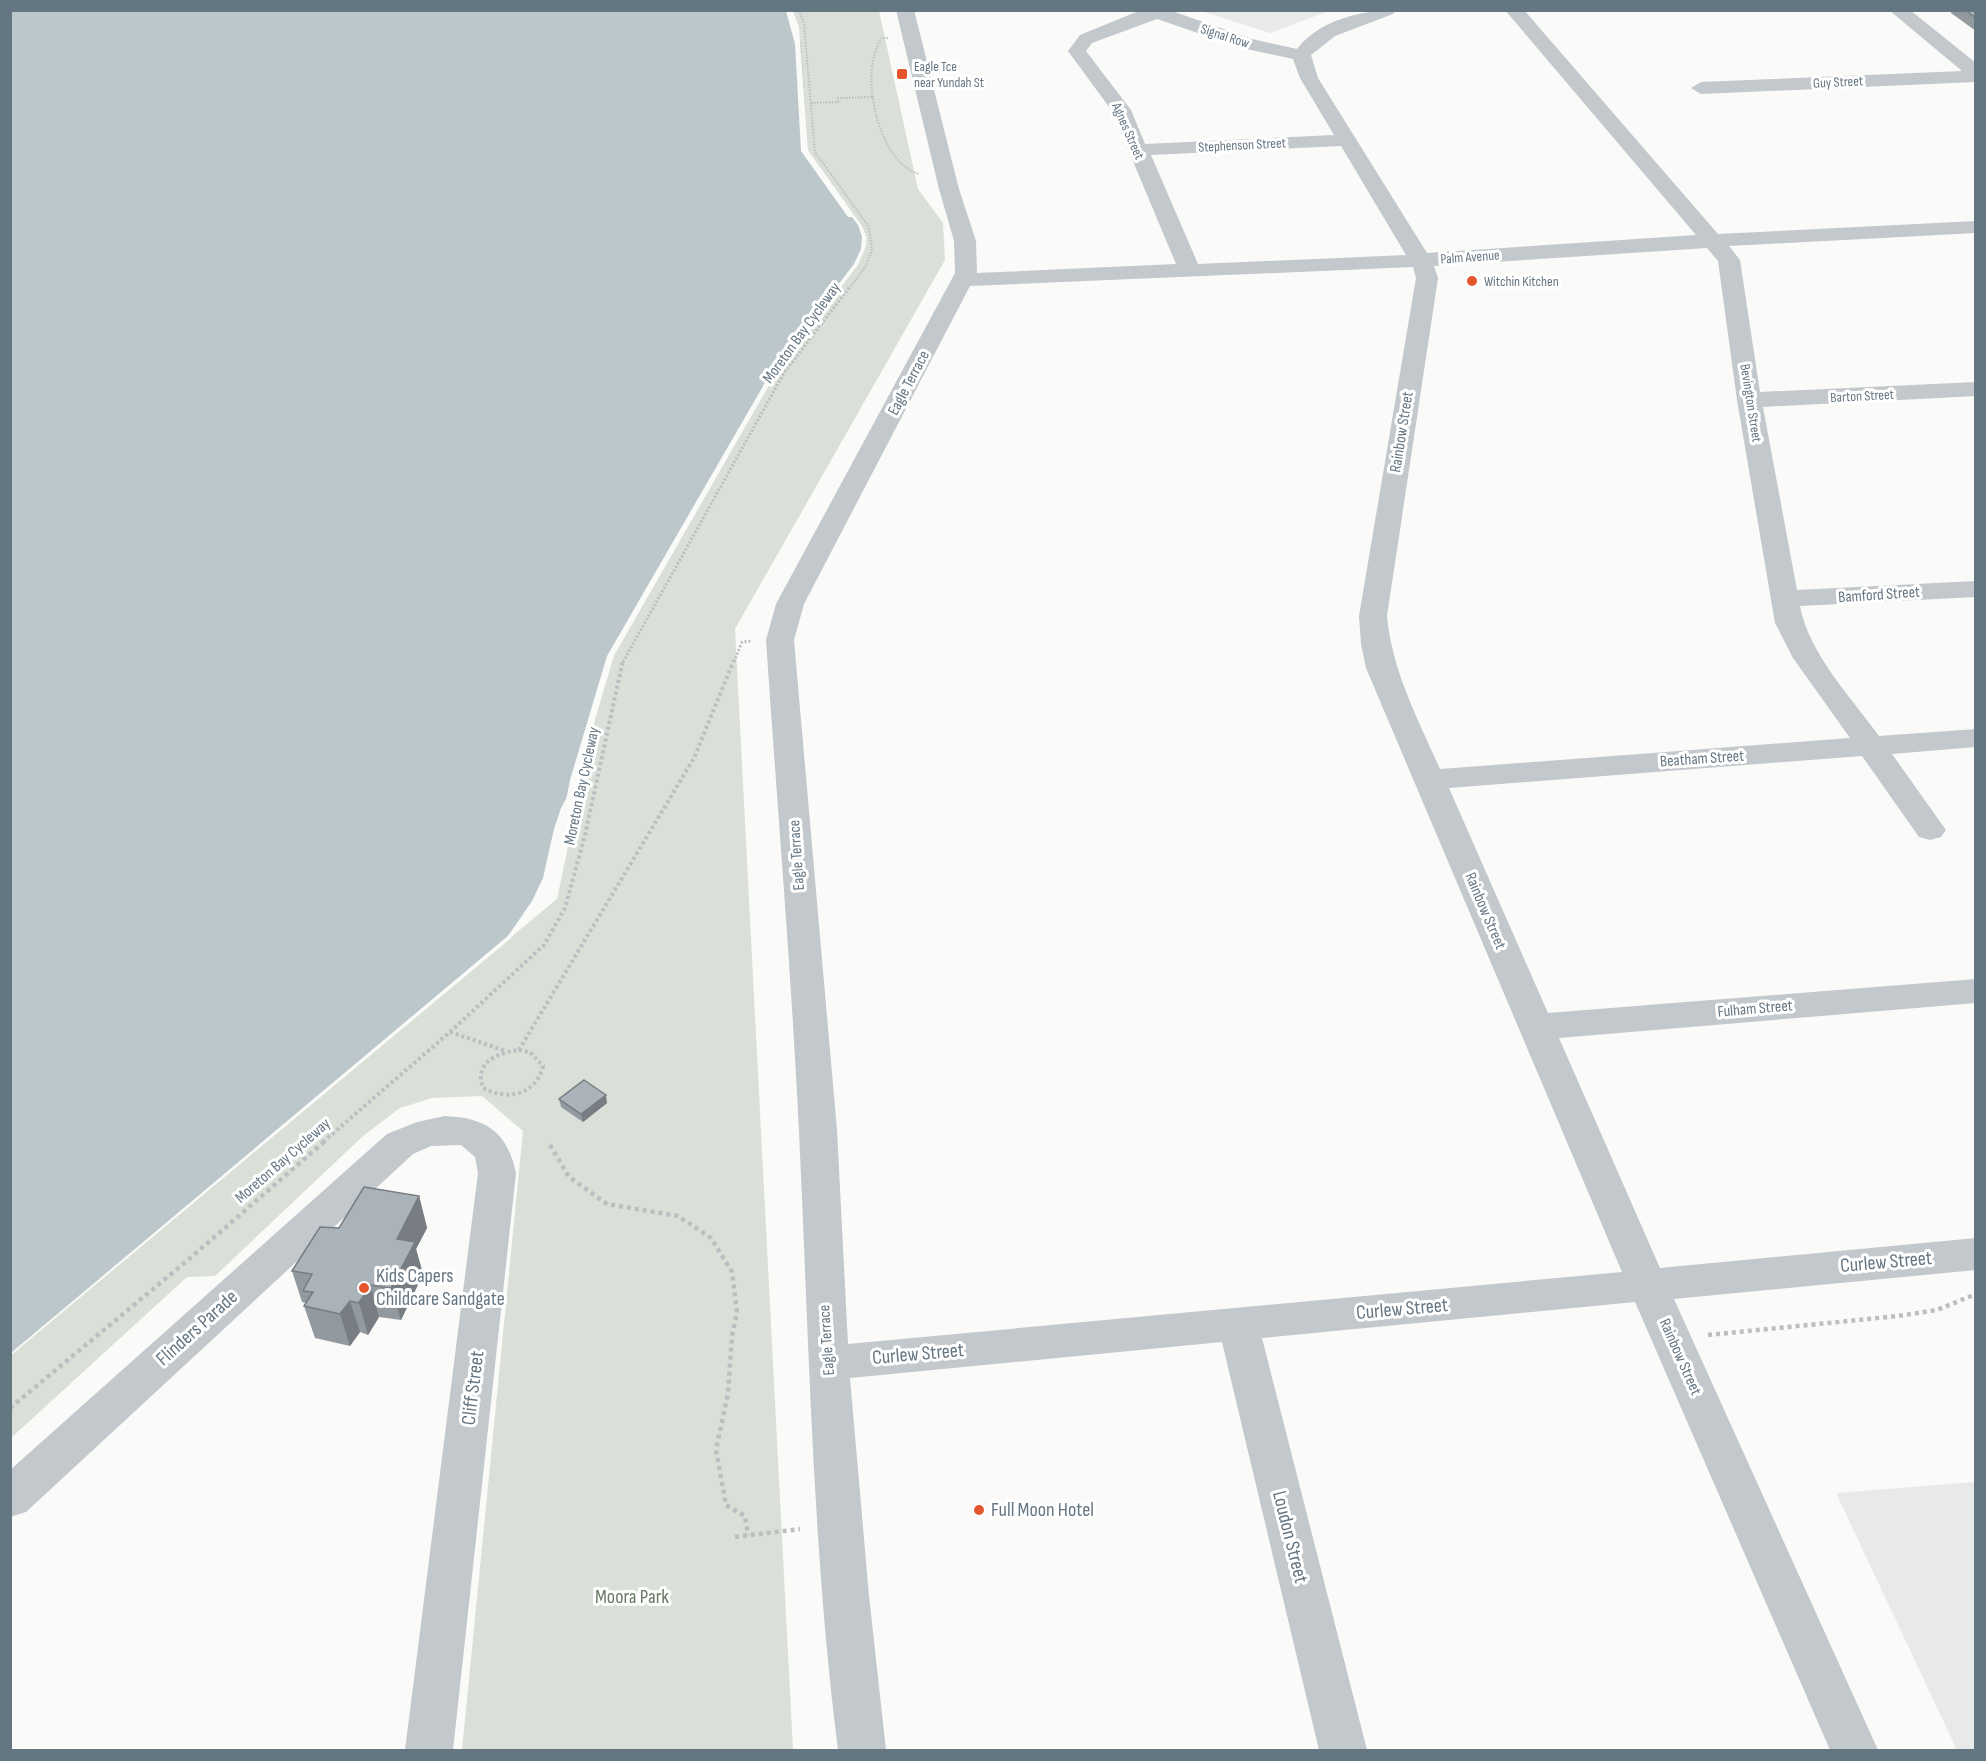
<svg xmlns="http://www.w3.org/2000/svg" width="1986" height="1761" font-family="'Sofia Sans Condensed',sans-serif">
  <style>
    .built { fill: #e8e9e9 }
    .green { fill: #dadfd7 }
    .water { fill: #bbc7cb }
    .pier { fill: #fafaf8 }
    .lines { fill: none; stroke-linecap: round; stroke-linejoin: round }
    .path-far3 { stroke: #bbbfc2; stroke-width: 2; stroke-dasharray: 1.5 1.5; stroke-linecap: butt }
    .path-far2 { stroke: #bbbfc2; stroke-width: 3; stroke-dasharray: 2 2; stroke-linecap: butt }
    .path-far1 { stroke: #bbbfc2; stroke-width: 4; stroke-dasharray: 3 3; stroke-linecap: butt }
    .path { stroke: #bbbfc2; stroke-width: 4.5; stroke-dasharray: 4 4; stroke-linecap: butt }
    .minor { fill: #c3c8cc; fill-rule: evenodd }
    .wall { fill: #929a9f }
    .shaded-wall { fill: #777d82 }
    .building { fill: #aab3b9; stroke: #777d82; stroke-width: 1.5 }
    .poi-dot { fill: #e4572e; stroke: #fff; stroke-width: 2 }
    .labels { text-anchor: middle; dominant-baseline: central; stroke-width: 6; stroke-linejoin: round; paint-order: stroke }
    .far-street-label { font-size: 14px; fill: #657683; stroke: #fff }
    .far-poi-label { font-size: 14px; fill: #657683; stroke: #fff; text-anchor: start }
    .street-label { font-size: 16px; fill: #657683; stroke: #fff }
    .near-street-label { font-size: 20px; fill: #657683; stroke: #fff }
    .near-poi-label { font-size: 20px; fill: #657683; stroke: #fff; text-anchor: start }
    .near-park-label { font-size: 20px; fill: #687a64; stroke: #fff }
  </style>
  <rect width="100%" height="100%" fill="#fafaf8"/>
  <path class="built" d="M 1201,11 L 1329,10 L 1329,11 L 1270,33 Z
    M 1975,1482 L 1975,1750 L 1957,1750 L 1836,1493 Z"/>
  <path class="green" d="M 789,11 L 879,11 L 918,189 L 943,223 L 945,260 L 735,629 L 793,1750 L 462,1750 L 523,1131 L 482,1096 L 432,1098 L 400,1108 L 363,1136 L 215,1276 L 187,1277 L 11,1438 L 11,1350 L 557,899 L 609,653 L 804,148 Z"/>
  <path class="water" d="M 11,11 L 793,11 L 801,44 L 808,150 L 862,226 L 867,242 L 858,265 L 775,375 L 614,656 L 576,780 L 561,808 L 554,829 L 543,878 L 532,901 L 508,936 L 11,1353 Z"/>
  <path class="pier" d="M 786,11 L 793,11 L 799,27 L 808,150 L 862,226 L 867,238 L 866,246 L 858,265 L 775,375 L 614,656 L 574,790 L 565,806 L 570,780 L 607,656 L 770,374 L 854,264 L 861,249 L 862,237 L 858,225 L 852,217 L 848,217 L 801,151 L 795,44 Z
    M 529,911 L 510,939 L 10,1356 L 11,1353 L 508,936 Z"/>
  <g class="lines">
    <path class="path-far3" d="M 799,10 L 804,24 L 815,152 L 869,227 L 872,250 L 866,266 L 848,290
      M 888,38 L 882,38 C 858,70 877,162 919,174
      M 811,103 L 838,102 L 838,98 L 874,97"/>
    <path class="path-far2" d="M 623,662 L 784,373 L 849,288
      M 734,662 L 742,642 L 752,641"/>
    <path class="path-far1" d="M 450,1032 L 506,1051
      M 519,1050 L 694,758 L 734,660
      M 519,1050 L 530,1052 L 543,1066 C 536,1095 508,1101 483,1088 C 474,1062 497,1053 519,1050 Z
      M 323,1142 L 450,1032 L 544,945 L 565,908 L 585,835 L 623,660"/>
    <path class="path" d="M 550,1145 L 569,1177 L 607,1204 L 678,1216 L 711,1238 L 732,1272 L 737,1312 L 732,1336 L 728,1393 L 716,1450 L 726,1505 L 745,1516 L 748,1535
      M 1708,1335 L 1898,1316 L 1937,1310 L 1976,1294
      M 10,1408 L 188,1260 L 325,1141
      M 735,1537 L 800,1529"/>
    <path class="minor" d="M 896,10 L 914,10 L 959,189 L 976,241 L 977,273 L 1176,264 L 1112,111 L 1068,51 L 1080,35 L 1141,10 L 1169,10 L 1252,39 L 1297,49 C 1319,20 1362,10 1396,10 L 1393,14 L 1335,36 L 1311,55 L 1318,78 L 1427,253 L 1696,235 L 1505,10 L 1524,10 L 1718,234 L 1976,221 L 1976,233 L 1729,246 L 1740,260 L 1760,392 L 1976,382 L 1976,396 L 1763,407 L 1797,590 L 1976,581 L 1976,597 L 1800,606 C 1809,654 1851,697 1879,736 L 1976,729 L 1976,747 L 1892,754 L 1946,830 L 1941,837 L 1930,840 L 1919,837 L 1862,756 L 1449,788 L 1548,1013 L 1976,979 L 1976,1003 L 1559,1038 L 1660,1268 L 1976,1238 L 1976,1270 L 1674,1299 L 1878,1750 L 1830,1750 L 1635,1302 L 1262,1338 L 1367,1750 L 1319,1750 L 1222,1342 L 850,1378 L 869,1596 L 886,1750 L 838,1750 C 812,1545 809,1338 799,1131 C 791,967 777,804 766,640 L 776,604 L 955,273 L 954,241 L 939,189 ZM 1157,19 L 1242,48 L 1293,59 L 1300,78 L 1334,135 L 1145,144 L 1131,110 L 1086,51 L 1092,43 ZM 1341,146 L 1406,255 L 1198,264 L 1151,155 ZM 1707,248 L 1718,261 L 1737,400 L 1775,623 L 1793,658 L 1850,738 L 1440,769 C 1418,719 1392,671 1387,616 L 1438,278 L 1434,266 ZM 1413,267 L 1416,278 L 1359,616 L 1361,644 L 1366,668 L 1622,1272 L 848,1344 L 837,1130 L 794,640 L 804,604 L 970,286 Z
      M 1889,10 L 1910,10 L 1976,63 L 1976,82 L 1701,94 L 1691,88 L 1701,82 L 1962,71 Z
      M 445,1116 C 487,1118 507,1132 516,1173 L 453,1750 L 405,1750 L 478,1173 L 475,1157 L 461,1145 L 431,1146 L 413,1154 L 26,1512 L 10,1517 L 10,1470 L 387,1134 L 417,1122 Z"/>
  </g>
  <path class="wall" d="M 1951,10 L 1976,10 L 1976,31 L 1951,13 Z
    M 559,1099 L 607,1103 L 583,1122 L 561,1107 Z
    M 419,1196 L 427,1228 L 416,1249 L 423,1274 L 401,1320 L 379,1317 L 368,1335 L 360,1332 L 350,1346 L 315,1338 L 304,1306 L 306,1303 L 302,1302 L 292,1271 L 339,1228 Z"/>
  <path class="shaded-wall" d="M 606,1095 L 607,1103 L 583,1122 L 581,1114 Z
    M 419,1196 L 427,1228 L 416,1249 L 423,1274 L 401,1320 L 391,1288 L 397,1239 Z
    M 370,1285 L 379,1317 L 368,1335 L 359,1303 Z
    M 350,1301 L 360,1332 L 350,1346 L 340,1314 Z"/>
  <path class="building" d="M 1965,10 L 1976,10 L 1976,18 Z
    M 584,1080 L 606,1095 L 581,1114 L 559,1099 Z
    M 364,1187 L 419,1196 L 397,1239 L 415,1242 L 391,1288 L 370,1285 L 359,1303 L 350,1301 L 340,1314 L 304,1306 L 313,1292 L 303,1291 L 312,1274 L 292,1271 L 320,1227 L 339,1228 Z"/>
  <g class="poi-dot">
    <rect x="896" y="68" width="12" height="12" rx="3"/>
    <circle cx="1472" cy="281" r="6"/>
    <circle cx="364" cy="1288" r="6"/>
    <circle cx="979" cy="1510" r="6"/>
  </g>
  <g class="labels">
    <g class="far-street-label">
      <text transform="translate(1225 36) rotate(18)">Signal Row</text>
      <text transform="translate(1838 82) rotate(-3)">Guy Street</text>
      <text transform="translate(1128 131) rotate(66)">Agnes Street</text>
      <text transform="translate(1242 145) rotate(-3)">Stephenson Street</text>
      <text transform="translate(1470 257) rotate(-4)">Palm Avenue</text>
      <text transform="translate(1862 396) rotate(-3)">Barton Street</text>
      <text transform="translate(1751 403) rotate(81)">Bevington Street</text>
    </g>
    <g class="far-poi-label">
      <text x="914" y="66">Eagle Tce<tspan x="914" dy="16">near Yundah St</tspan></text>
      <text x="1484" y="281">Witchin Kitchen</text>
    </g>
    <g class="street-label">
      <text transform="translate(802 333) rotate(-54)">Moreton Bay Cycleway</text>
      <text transform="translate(909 383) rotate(-62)">Eagle Terrace</text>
      <text transform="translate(1402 432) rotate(-81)">Rainbow Street</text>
      <text transform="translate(1879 595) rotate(-4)">Bamford Street</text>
      <text transform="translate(1702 759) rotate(-4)">Beatham Street</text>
      <text transform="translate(582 786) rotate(-78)">Moreton Bay Cycleway</text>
      <text transform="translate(797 855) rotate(-94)">Eagle Terrace</text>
      <text transform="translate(1485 911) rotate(67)">Rainbow Street</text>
      <text transform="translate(1755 1009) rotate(-5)">Fulham Street</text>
      <text transform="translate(283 1161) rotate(-41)">Moreton Bay Cycleway</text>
      <text transform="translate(827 1340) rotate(-94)">Eagle Terrace</text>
      <text transform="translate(1680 1357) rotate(66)">Rainbow Street</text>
    </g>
    <g class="near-street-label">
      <text transform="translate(1886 1262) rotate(-5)">Curlew Street</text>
      <text transform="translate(1402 1309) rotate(-5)">Curlew Street</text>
      <text transform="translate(197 1328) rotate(-42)">Flinders Parade</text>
      <text transform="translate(918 1354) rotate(-5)">Curlew Street</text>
      <text transform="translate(473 1388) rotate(-83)">Cliff Street</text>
      <text transform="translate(1290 1537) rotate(76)">Loudon Street</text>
    </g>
    <g class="near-poi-label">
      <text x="376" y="1276">Kids Capers<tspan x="376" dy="23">Childcare Sandgate</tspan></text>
      <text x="991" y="1510">Full Moon Hotel</text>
    </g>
    <g class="near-park-label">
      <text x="632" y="1597">Moora Park</text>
    </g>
  </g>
  <rect width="1986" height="1761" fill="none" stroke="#657683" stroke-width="24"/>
</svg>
